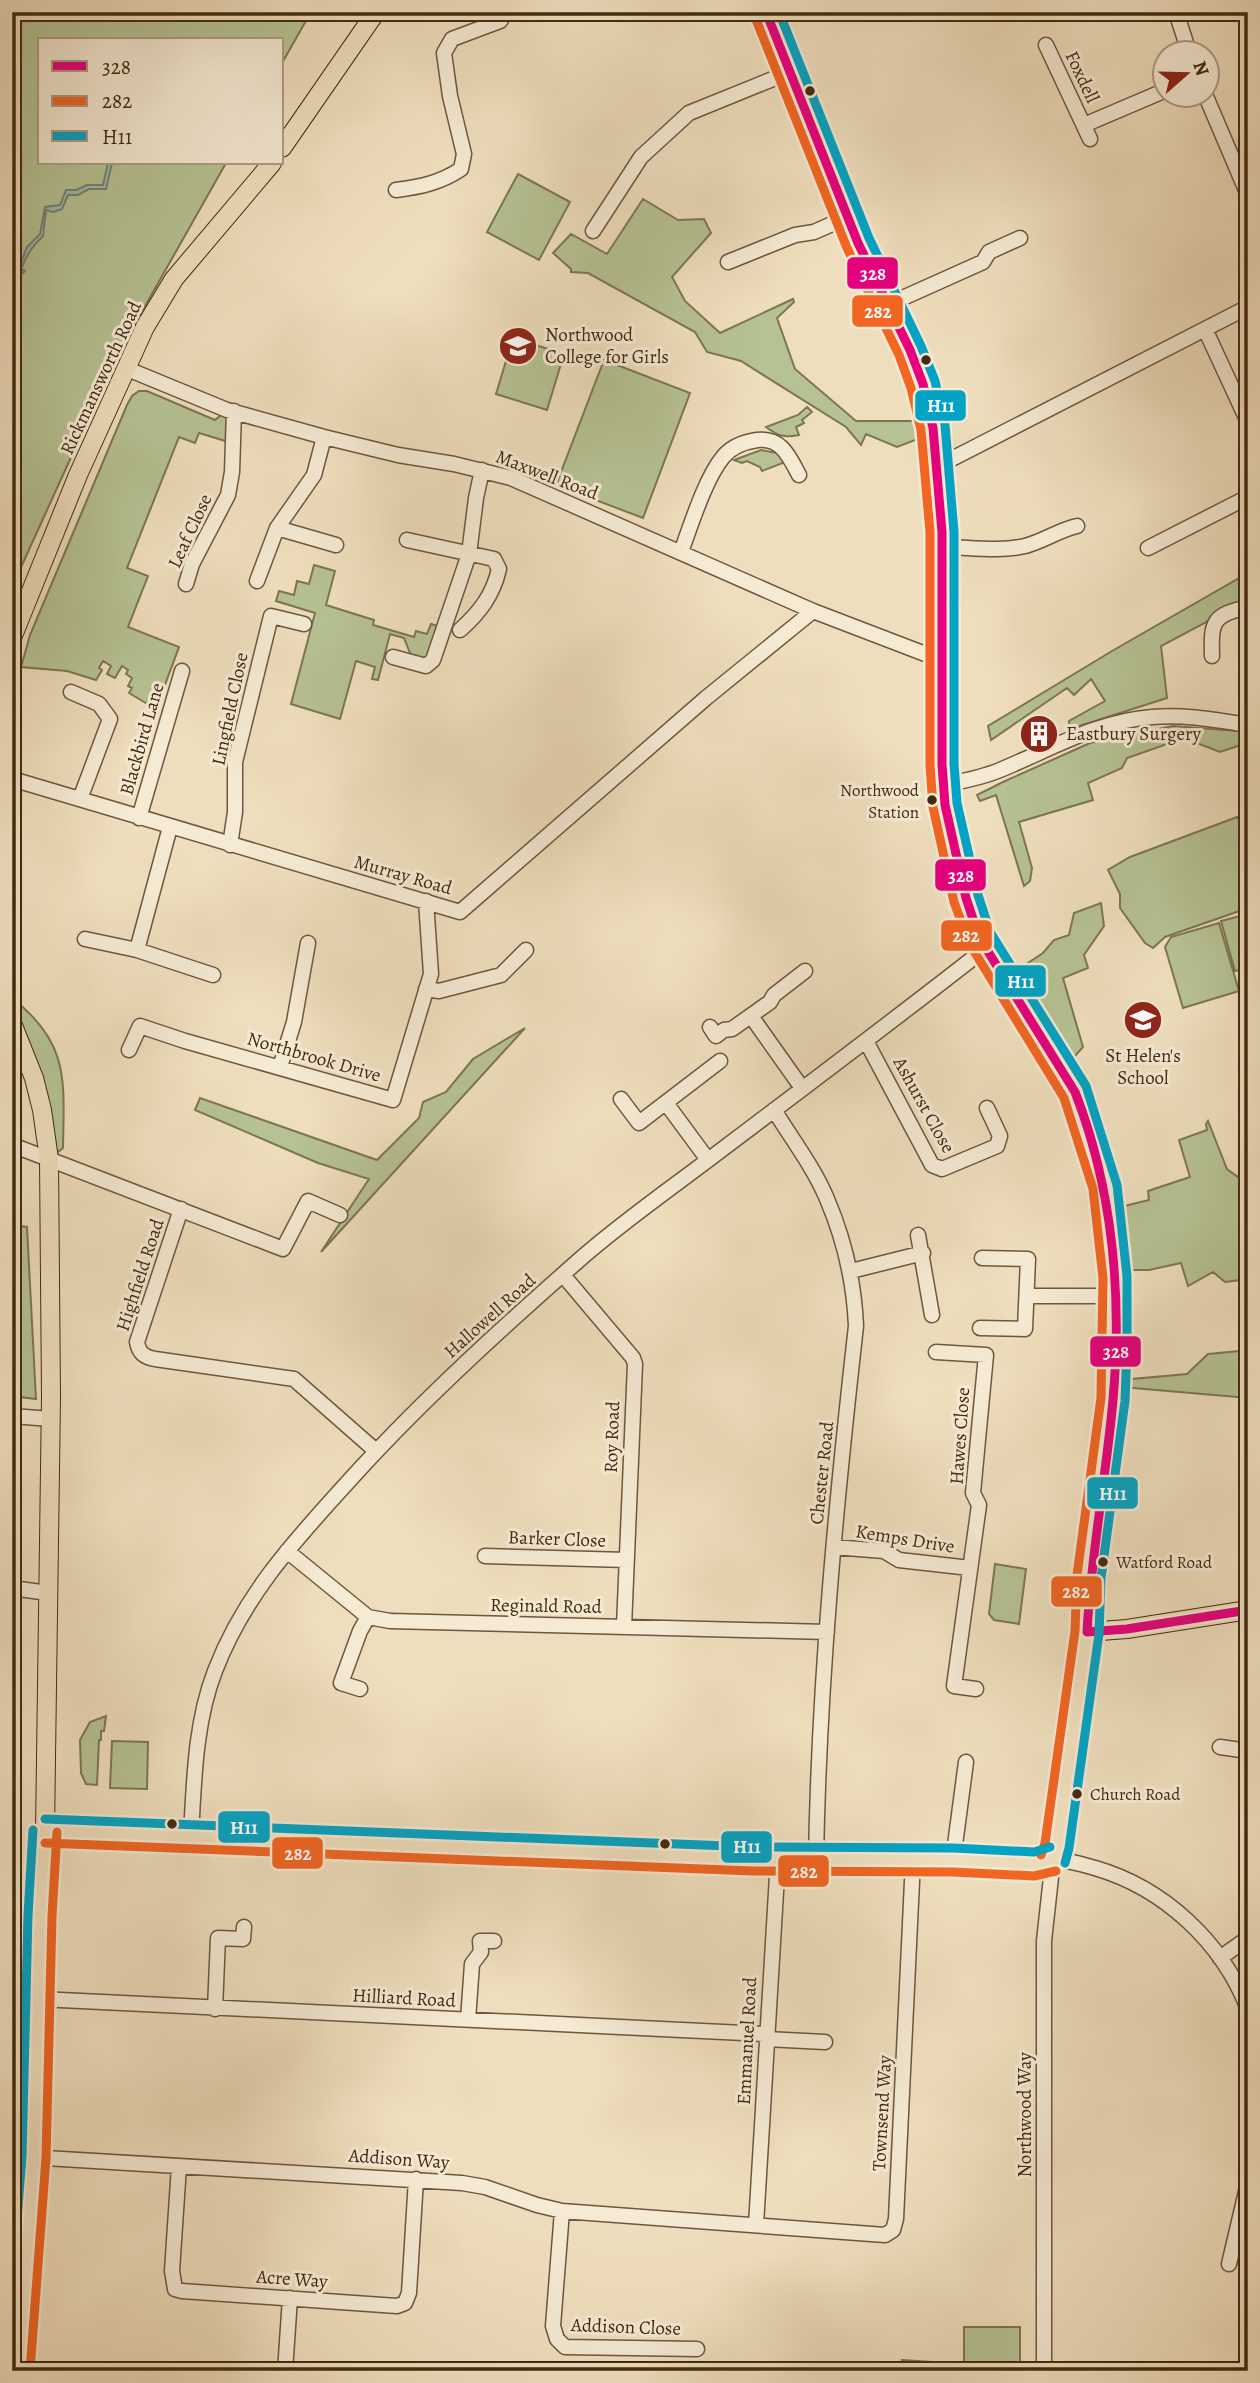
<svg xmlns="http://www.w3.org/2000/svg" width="1260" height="2383" font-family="Alegreya,serif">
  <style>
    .green { fill: #b6c293; stroke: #7c7652; stroke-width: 2 }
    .water { fill: #9abcb1; stroke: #778271; stroke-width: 2 }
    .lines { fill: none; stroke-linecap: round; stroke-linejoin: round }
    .minor-casing { stroke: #6e573d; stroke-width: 17 }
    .major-casing { stroke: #432a12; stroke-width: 20 }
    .minor { stroke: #f5ead4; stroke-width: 14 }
    .major { stroke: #efdebd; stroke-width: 18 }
    .bus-1-casing { stroke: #f5ead4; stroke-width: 14 }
    .bus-2-casing { stroke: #f5ead4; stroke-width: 14 }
    .bus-3-casing { stroke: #f5ead4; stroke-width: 14 }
    .bus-1 { stroke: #e5007d; stroke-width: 9 }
    .bus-2 { stroke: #f26522; stroke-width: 9 }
    .bus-3 { stroke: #03a3c5; stroke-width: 9 }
    .bus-dot { fill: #432a12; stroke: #f5ead4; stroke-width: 2.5 }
    .labels { text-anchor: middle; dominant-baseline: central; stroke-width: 6; stroke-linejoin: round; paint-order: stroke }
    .bus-label { font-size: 17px; fill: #432a12; stroke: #f5ead4; text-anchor: start }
    .street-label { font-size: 19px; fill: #432a12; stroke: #f5ead4 }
    .poi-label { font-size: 19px; fill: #432a12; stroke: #f5ead4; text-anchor: start }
    .line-badge { stroke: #f5ead4; stroke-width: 2.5 }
    .badge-label { font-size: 19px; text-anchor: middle; font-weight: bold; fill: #fff }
  </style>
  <rect width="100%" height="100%" fill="#efdebd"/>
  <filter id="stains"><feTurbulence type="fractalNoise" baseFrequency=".00286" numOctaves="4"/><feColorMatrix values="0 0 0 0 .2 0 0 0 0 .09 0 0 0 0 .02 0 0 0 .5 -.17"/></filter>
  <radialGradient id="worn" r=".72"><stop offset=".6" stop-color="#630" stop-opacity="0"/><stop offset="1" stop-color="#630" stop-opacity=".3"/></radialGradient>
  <path class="green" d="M 12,12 L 311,12 L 282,63 L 282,40 L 40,40 L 40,163 L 226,163 L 118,354 L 12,587 Z
    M 518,174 L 570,202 L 539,260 L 487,232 Z
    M 643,199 L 678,220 L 704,219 L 711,233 L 672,277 L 685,301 L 720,333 L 793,299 L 794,302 L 777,318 L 795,369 L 856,421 L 913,421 L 918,439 L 897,447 L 866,434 L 861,445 L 846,427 L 741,361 L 707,352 L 695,332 L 588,273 L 571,272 L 571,269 L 553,253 L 571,234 L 607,254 Z
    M 513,338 L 564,354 L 547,410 L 496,394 Z
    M 604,360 L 690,393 L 643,518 L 556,485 Z
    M 139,391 L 147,391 L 215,420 L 227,410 L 232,443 L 199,433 L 195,443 L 179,437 L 127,568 L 148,576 L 128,627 L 179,647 L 156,709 L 129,693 L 132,688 L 128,686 L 132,678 L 126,674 L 128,670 L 122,666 L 115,678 L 107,674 L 111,666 L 103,661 L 99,668 L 102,670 L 96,680 L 67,671 L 21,667 L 30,635 L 127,405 L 132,396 Z
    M 807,407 L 812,412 L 802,420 L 804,423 L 796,427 L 799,435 C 784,438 778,436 766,427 L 798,415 Z
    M 761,450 L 777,453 L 788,461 L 762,471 L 760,467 L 747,461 L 742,463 L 734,460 Z
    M 314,565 L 335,571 L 326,605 L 374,620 L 373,625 L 414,637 L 416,631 L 427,634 L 431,624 L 438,626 L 428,656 L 419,660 L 412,658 L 404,638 L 390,634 L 378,680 L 372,679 L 375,667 L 356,661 L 340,719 L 291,704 L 315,613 L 276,601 L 279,591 L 294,595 L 297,581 L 309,584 Z
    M 1248,573 L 1248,600 L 1161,646 L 1167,698 L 1070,729 L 1069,721 L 1105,701 L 1091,679 L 1074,695 L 1067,688 L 991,740 L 988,726 L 1112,651 Z
    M 1173,726 L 1239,731 L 1247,743 L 1220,752 L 1184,738 L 1127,758 L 1122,768 L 1088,783 L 1093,800 L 1019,822 L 1032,868 L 1030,881 L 1024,886 L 996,795 L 980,801 L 977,795 L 1003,782 L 1090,743 Z
    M 1237,817 L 1248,836 L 1248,908 L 1165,937 L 1153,948 L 1145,943 L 1120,908 L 1120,894 L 1108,870 L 1130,857 Z
    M 1101,903 L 1104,926 L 1084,955 L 1088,968 L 1063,978 L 1083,1047 L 1067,1065 L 1011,974 L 1043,953 L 1054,940 L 1069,935 L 1074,913 Z
    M 1248,914 L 1248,968 L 1235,971 L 1221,921 Z
    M 1219,923 L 1239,991 L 1183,1008 L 1165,947 L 1171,937 Z
    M 12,998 C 70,1043 64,1081 63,1148 L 49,1159 L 12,1023 Z
    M 525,1028 L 321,1252 L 369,1179 L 318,1163 L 195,1110 L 200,1098 L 377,1160 L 419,1118 L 423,1102 L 446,1092 L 473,1059 Z
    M 1208,1121 L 1227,1169 L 1238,1177 L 1244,1168 L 1248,1168 L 1248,1279 L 1225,1282 L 1213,1272 L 1188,1286 L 1181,1263 L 1149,1270 L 1121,1270 L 1116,1208 L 1149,1200 L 1148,1191 L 1190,1177 L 1179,1140 L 1207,1130 L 1206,1124 Z
    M 12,1225 L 27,1227 L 36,1399 L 12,1396 Z
    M 1248,1338 L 1248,1398 L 1122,1387 L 1121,1380 L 1187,1374 L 1208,1354 L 1239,1351 Z
    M 995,1564 L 1026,1569 L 1019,1624 L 994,1620 L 989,1614 Z
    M 106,1716 L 104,1731 L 101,1731 L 101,1740 L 99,1740 L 97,1785 L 86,1784 L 81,1773 L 80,1740 L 90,1722 Z
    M 112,1741 L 148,1742 L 147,1789 L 110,1788 Z
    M 964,2327 L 1020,2327 L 1020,2371 L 964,2371 Z
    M 902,2360 L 961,2364 L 961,2371 L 901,2371 Z"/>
  <path class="water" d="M 108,163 L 112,163 L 106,189 L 89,189 L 78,195 L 68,195 L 62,209 L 53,212 L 46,210 L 43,236 C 32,246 27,255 21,269 L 25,271 L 23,273 L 18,271 L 27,247 L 40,234 L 45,207 L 60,205 L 66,190 L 76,190 L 87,185 L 103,185 Z"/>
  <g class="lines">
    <g class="minor-casing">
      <path id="minor" d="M 1176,12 L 1189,52
        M 1046,45 L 1090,139
        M 1205,94 L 1248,195
        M 1084,125 L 1166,90
        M 396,190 C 420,187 440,183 461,169 L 464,154 L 450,96 L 444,53 L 452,39 L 500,21 L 506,12
        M 593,231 L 641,157 L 689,113 L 790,72
        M 728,262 L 795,235 L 814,232 L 848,217
        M 887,305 L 983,262 L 989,252 L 1020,238
        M 1205,329 L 1248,422
        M 125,368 L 227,410 L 324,437 L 398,455 L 454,464 L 511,478 L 813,611 L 941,660
        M 938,466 L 1248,307
        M 277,528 L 336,545
        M 407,540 L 494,559 L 499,569 C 493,595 480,612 460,630
        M 942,547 C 968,547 999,552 1025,546 C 1044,541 1059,530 1077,526
        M 1148,548 L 1248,497
        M 681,552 C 691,525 705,479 723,457 C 731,447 744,442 757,440 C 781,437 789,456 799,475
        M 257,581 L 277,528 L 314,475 L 324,437
        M 186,584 L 192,564 L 228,495 L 232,472 L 234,411
        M 1212,656 C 1211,622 1212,615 1248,607
        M 393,657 L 426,666 L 433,660 L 469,554 L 476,498 L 482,470
        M 71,692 L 99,704 L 110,719 L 80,799
        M 12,779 L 460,912 L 706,698 L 813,611
        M 943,785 C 963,781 981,778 1000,770 C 1049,750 1097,721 1152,717 C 1184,714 1216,720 1248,725
        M 139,818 L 182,671
        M 230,845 L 235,812 L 235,762 L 271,616 L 304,624
        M 85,939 L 137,950 L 213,975
        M 137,950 L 170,827
        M 426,989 L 439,991 L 501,975 L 526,950
        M 751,1016 L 802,1088
        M 710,1027 L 716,1036 L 724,1030 L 732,1029 L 770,1002 L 774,995 L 805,971
        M 866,1041 L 932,1165 L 942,1169 L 997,1146 L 1000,1136 L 987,1108
        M 129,1050 L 140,1026 L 185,1041 L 393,1100 L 431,974 L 426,901
        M 280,1067 L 294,1022 L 308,943
        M 621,1099 L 639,1123 L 720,1061
        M 666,1103 L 708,1160
        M 774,1110 C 792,1139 814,1168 827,1199 C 845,1241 854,1281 856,1326 C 836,1503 819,1681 816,1859
        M 12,1145 L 283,1249 L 308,1201 L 340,1215
        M 181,1209 L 137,1342 C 139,1353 144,1357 155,1359 L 294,1379 L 376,1451
        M 918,1235 L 932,1315
        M 851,1271 L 923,1253
        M 563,1275 L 633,1358 L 635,1364 L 624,1627
        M 1027,1296 L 1115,1296
        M 980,1328 L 1025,1329 L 1028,1259 L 982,1258
        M 936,1352 L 986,1355 L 973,1493 L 979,1505 L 954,1686 L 976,1689
        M 12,1416 L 51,1419
        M 834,1547 L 884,1551 L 899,1560 L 970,1568
        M 287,1551 L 368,1617 L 390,1621 L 827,1632
        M 485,1556 L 627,1560
        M 12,1588 L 48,1593
        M 360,1689 L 341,1683 L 360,1631 L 368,1617
        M 1220,1747 L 1248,1751
        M 191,1836 C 194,1782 195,1722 215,1671 C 246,1590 301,1534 358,1471 C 426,1397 502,1328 578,1261 C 622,1222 673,1187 720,1151 C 809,1084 898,1017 986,948
        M 953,1860 L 966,1762
        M 12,1950 L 40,1952
        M 1220,1958 L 1248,1938
        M 40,1999 L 766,2034
        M 215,2009 L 218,1938 L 243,1939 L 244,1927
        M 468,2020 L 472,1964 L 481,1952 L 480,1941 L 494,1941
        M 766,2039 L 825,2042
        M 12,2156 L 462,2183 L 485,2187 L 537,2205 L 562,2211 L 885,2235 L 893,2230 L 896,2219 L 913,1860
        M 179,2166 L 172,2271 L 175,2289 L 182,2291 L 397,2306 L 405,2303 L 409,2293 L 416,2179
        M 562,2211 L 553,2326 L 557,2339 L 565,2347 L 697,2349
        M 756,2225 L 778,1859
        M 1229,2264 L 1248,2183
        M 285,2371 L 290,2298
        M 1044,2371 L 1044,1941 L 1053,1859 C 1068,1860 1081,1864 1095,1868 C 1164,1888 1222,1942 1248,2009"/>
    </g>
    <g class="major-casing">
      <path id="major" d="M 282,148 L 376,12
        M 12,638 L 78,475 L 145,327 L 174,279 L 272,163
        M 12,1023 L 34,1078 L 42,1110 L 49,1159 L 51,1397 L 45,1831 L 40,1915 L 34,2157 L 18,2371
        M 1087,1632 L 1127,1629 L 1248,1610
        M 45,1831 L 753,1859 L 953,1860 L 1035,1864 L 1053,1859 L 1057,1846 L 1087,1632 L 1089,1577 L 1113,1399 L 1115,1346 L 1115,1277 L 1105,1187 L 1083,1112 L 1075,1092 L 979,937 L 966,898 L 945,805 L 942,764 L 942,532 L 939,478 L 933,428 L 923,384 L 910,350 L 858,243 L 766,12"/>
    </g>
    <use href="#minor" class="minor"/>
    <use href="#major" class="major"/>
    <g class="bus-1-casing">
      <path id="bus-1" d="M 766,12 L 858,243 L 910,350 L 923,384 L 933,428 L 942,532 L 942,764 L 945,805 L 966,898 L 979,937 L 1075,1092 C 1113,1189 1122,1297 1113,1400 C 1106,1478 1091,1554 1087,1632
        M 1087,1632 L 1127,1629 L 1248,1610"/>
    </g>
    <g class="bus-2-casing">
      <path id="bus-2" d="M 755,17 L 847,248 L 899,355 L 911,388 L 921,430 L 930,532 L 930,765 L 933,807 L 954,902 L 969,943 L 1064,1098 L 1093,1189 L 1103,1278 L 1101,1398 L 1077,1575 L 1075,1631 L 1045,1843 L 1041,1855
        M 45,1843 L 753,1871 L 953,1872 L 1034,1876 L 1056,1871
        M 30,2371 L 46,2158 L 52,1916 L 57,1832"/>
    </g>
    <g class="bus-3-casing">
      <path id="bus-3" d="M 779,12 L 869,238 L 921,346 L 935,381 L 945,425 L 954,532 L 954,764 L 957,803 L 978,895 L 990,932 L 1086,1086 L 1117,1185 L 1127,1276 L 1127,1346 L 1125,1401 L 1101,1578 L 1099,1634 L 1069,1848 L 1065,1863
        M 45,1819 L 753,1847 L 953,1848 L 1034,1852 L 1050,1847
        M 12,2284 L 22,2156 L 28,1915 L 33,1830"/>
    </g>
    <use href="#bus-1" class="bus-1"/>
    <use href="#bus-2" class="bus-2"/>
    <use href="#bus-3" class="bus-3"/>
  </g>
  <defs>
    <g id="school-disc" transform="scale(2.0125)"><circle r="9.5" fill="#8f2418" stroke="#f5ead4"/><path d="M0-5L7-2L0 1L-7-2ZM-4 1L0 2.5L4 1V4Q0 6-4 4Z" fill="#fff"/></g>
    <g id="building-disc" transform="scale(2.0125)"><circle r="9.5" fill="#8f2418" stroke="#f5ead4"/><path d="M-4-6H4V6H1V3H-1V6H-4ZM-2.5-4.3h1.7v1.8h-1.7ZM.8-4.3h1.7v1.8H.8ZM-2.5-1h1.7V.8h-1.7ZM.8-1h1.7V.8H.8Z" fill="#fff"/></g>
  </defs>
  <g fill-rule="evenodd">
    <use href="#school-disc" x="518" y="346"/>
    <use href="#building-disc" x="1039" y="734"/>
    <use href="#school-disc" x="1143" y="1020"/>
  </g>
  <g class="bus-dot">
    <circle cx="810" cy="91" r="6"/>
    <circle cx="926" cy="360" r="6"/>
    <circle cx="932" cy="800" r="6"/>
    <circle cx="1103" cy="1562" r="6"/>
    <circle cx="1077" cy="1794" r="6"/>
    <circle cx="172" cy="1824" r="6"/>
    <circle cx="665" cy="1844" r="6"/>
  </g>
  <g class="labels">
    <g class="bus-label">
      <text x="919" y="790" text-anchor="end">Northwood<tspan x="919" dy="22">Station</tspan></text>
      <text x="1116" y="1562">Watford Road</text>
      <text x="1090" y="1794">Church Road</text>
    </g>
    <g class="street-label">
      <text transform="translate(1082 77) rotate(65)">Foxdell</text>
      <text transform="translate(101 378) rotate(-65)">Rickmansworth Road</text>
      <text transform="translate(547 475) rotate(21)">Maxwell Road</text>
      <text transform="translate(190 531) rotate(-65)">Leaf Close</text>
      <text transform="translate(230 709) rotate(-78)">Lingfield Close</text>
      <text transform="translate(142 739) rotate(-74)">Blackbird Lane</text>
      <text transform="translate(403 875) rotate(16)">Murray Road</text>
      <text transform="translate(314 1057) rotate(16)">Northbrook Drive</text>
      <text transform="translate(924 1105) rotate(61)">Ashurst Close</text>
      <text transform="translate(140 1275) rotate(-72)">Highfield Road</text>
      <text transform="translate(490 1316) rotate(-42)">Hallowell Road</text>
      <text transform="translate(960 1436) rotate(-86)">Hawes Close</text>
      <text transform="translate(612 1437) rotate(-88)">Roy Road</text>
      <text transform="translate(822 1473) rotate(-84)">Chester Road</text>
      <text transform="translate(557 1539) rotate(2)">Barker Close</text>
      <text transform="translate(905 1539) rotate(9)">Kemps Drive</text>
      <text transform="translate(546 1606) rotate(1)">Reginald Road</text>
      <text transform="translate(404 1998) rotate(3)">Hilliard Road</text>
      <text transform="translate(747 2041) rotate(-87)">Emmanuel Road</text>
      <text transform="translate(882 2113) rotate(-87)">Townsend Way</text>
      <text transform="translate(1025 2115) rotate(-90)">Northwood Way</text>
      <text transform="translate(399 2159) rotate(4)">Addison Way</text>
      <text transform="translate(292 2279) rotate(4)">Acre Way</text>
      <text transform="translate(626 2327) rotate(2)">Addison Close</text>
    </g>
    <g class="poi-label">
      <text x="545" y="335">Northwood<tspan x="545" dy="22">College for Girls</tspan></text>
      <text x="1066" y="734">Eastbury Surgery</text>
      <text x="1143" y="1056" text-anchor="middle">St Helen's<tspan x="1143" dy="22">School</tspan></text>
    </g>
  </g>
  <g class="line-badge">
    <rect x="846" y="256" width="53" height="34" rx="7" fill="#e5007d"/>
    <rect x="851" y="294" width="53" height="34" rx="7" fill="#f26522"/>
    <rect x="914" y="389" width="53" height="33" rx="7" fill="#03a3c5"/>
    <rect x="934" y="858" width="53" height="34" rx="7" fill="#e5007d"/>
    <rect x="940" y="919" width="53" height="33" rx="7" fill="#f26522"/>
    <rect x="994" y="964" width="53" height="34" rx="7" fill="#03a3c5"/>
    <rect x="1089" y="1335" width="53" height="33" rx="7" fill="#e5007d"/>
    <rect x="1086" y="1476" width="53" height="34" rx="7" fill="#03a3c5"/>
    <rect x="1050" y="1575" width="53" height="33" rx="7" fill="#f26522"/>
    <rect x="217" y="1810" width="54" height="34" rx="7" fill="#03a3c5"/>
    <rect x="720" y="1830" width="53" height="34" rx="7" fill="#03a3c5"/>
    <rect x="271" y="1836" width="53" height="34" rx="7" fill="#f26522"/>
    <rect x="777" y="1854" width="53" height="34" rx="7" fill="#f26522"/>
  </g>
  <g class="badge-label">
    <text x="873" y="280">328</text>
    <text x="878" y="318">282</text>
    <text x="941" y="412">H11</text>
    <text x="961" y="882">328</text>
    <text x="966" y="942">282</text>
    <text x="1021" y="988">H11</text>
    <text x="1116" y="1358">328</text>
    <text x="1113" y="1500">H11</text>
    <text x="1076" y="1598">282</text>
    <text x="244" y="1834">H11</text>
    <text x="747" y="1853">H11</text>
    <text x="298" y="1860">282</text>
    <text x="804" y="1878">282</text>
  </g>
  <rect width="1260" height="2383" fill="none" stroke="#efdebd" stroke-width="42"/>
  <rect x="14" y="14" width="1232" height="2355" fill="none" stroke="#432a12" stroke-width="3.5"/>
  <rect x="21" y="21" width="1218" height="2341" fill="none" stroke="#432a12" stroke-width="2"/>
  <rect x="38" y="38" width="245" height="126" fill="#f5ead4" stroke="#ae9d86" stroke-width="2"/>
  <rect x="52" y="61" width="35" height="10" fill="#e5007d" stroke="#ae9d86" stroke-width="2"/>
  <text x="102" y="74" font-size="21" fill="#432a12">328</text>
  <rect x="52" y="96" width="35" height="10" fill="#f26522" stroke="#ae9d86" stroke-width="2"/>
  <text x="102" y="108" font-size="21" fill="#432a12">282</text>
  <rect x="52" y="131" width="35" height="10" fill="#03a3c5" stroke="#ae9d86" stroke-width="2"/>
  <text x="102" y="144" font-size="21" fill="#432a12">H11</text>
  <g transform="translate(1186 74) rotate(70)"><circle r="33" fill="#f5ead4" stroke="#ae9d86" stroke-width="2"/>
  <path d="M0-5L12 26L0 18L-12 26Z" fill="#8f2418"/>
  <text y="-10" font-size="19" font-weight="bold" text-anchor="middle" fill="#432a12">N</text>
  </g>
  <rect width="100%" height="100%" filter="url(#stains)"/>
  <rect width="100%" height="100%" fill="url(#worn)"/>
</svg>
